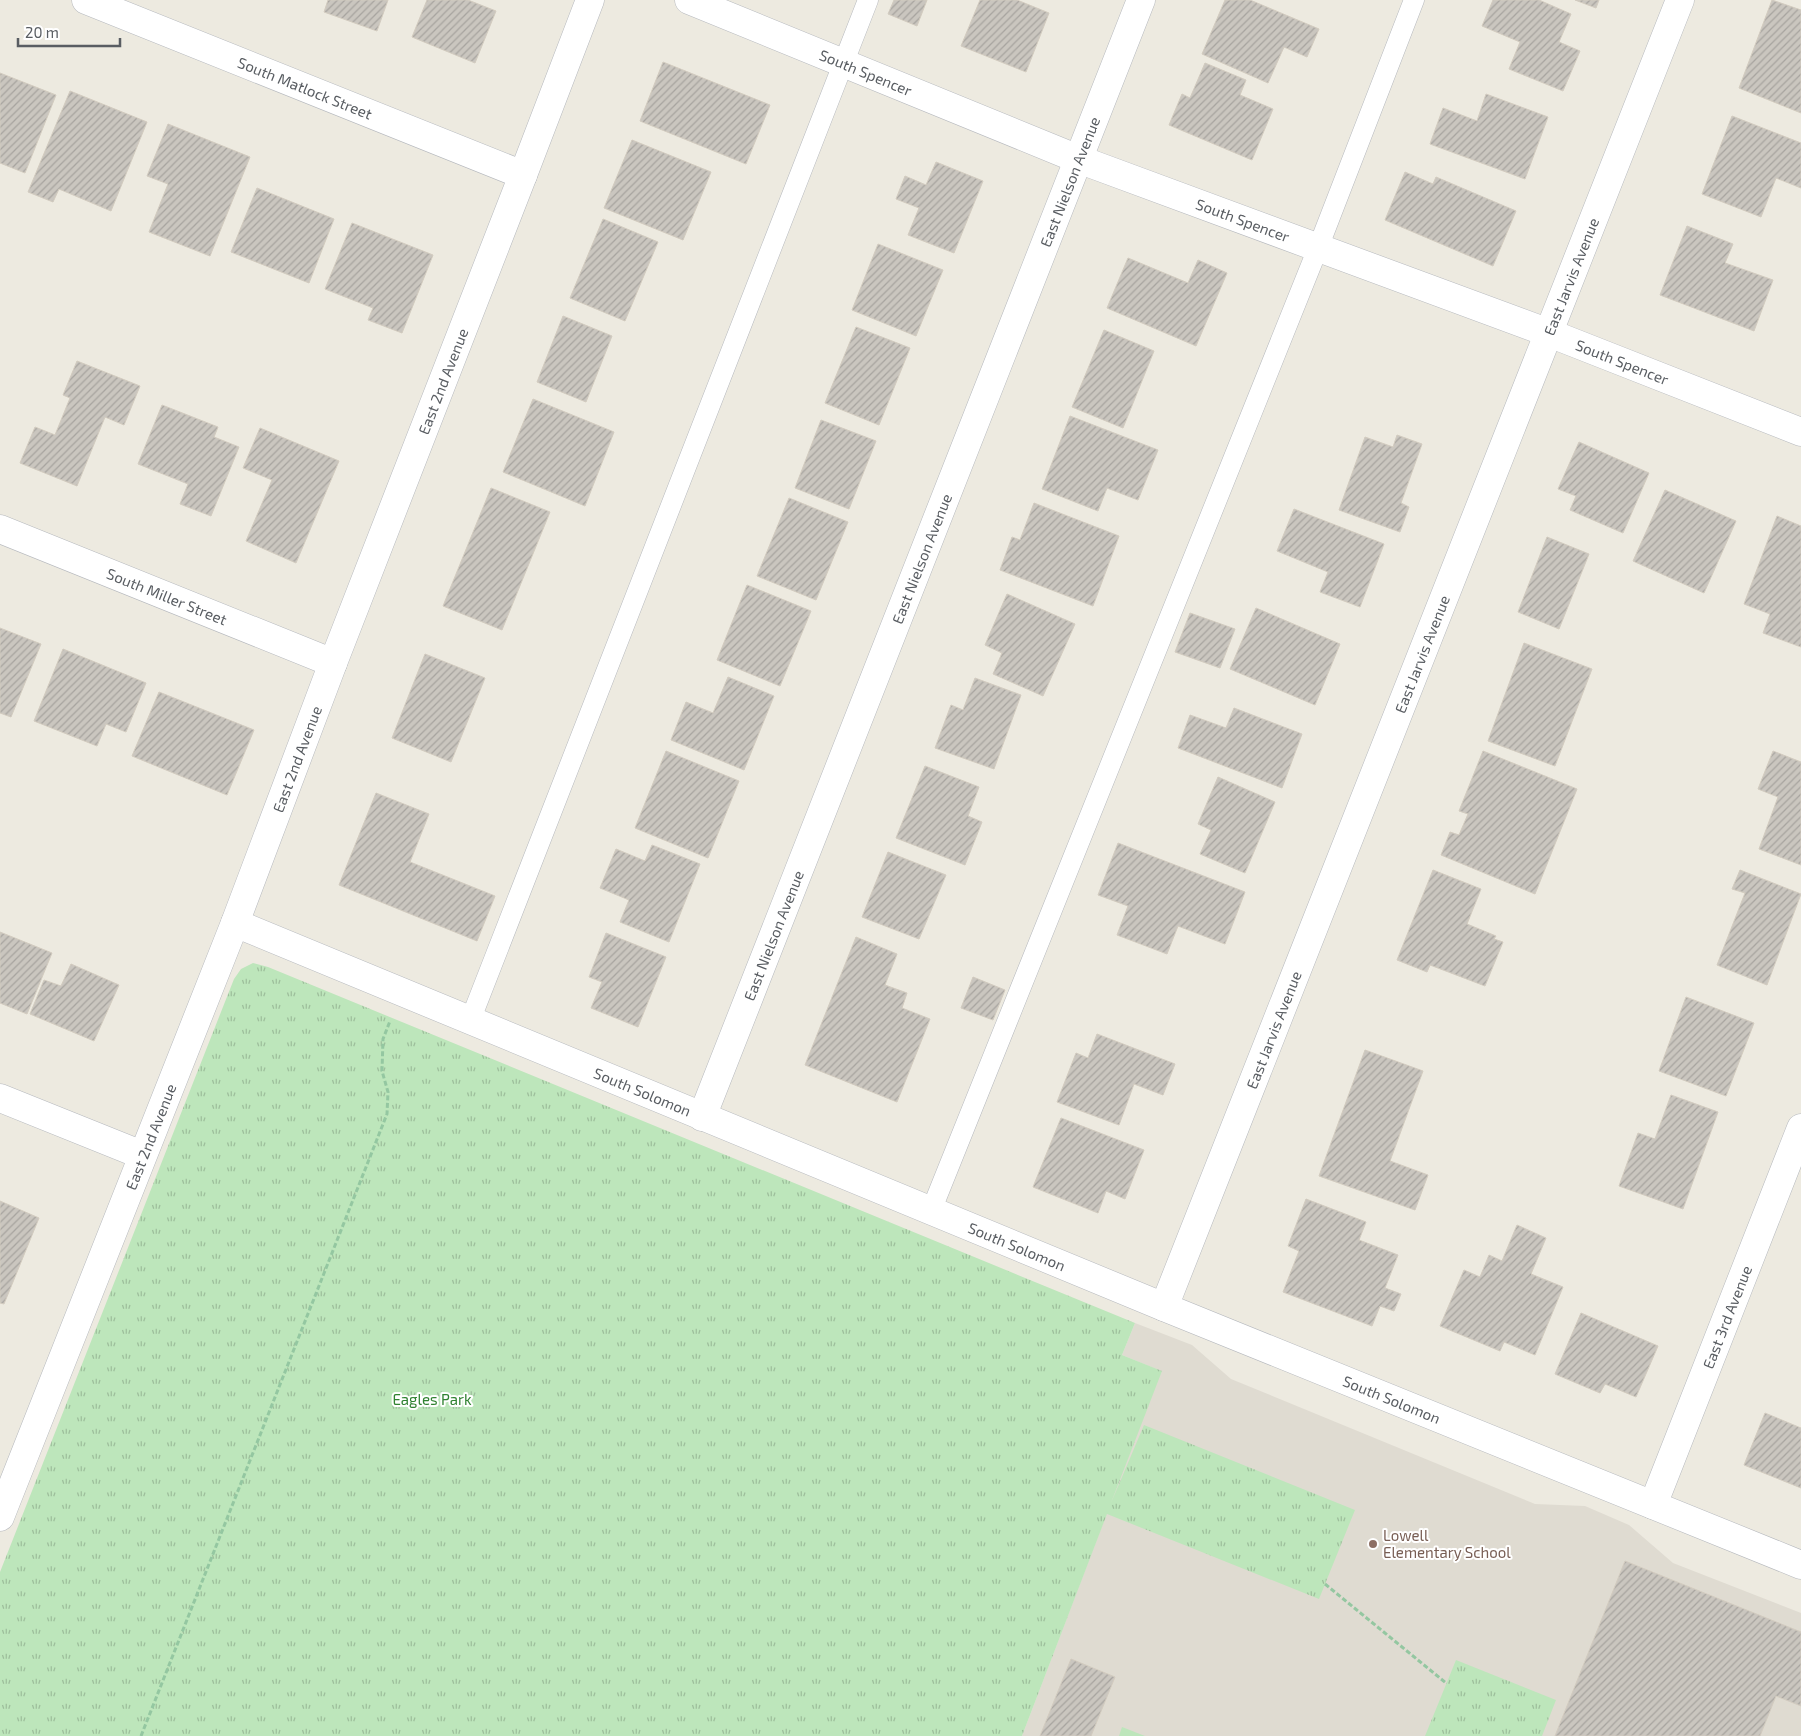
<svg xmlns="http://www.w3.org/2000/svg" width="1801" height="1736" font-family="'Exo 2',sans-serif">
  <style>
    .education { fill: #dfdbd1 }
    .green { fill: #bde6bb }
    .park { fill: url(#park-tufts) }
    .building { fill: url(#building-hatch); stroke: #d2cbbf }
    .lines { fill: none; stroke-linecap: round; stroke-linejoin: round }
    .service-casing { stroke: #b6b9be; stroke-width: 21 }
    .minor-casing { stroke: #b6b9be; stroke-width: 29 }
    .tertiary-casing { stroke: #b6b9be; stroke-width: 29 }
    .path { stroke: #94c7a1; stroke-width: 3; stroke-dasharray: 5 2.5; stroke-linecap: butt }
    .service { stroke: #fff; stroke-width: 20 }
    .minor { stroke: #fff; stroke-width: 28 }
    .tertiary { stroke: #fff; stroke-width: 28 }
    .education-dot { fill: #8d6e63; stroke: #fff; stroke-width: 2 }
    .labels { text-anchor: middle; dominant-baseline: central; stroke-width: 4; stroke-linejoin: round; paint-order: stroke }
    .street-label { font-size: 15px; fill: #595d62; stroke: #fff }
    .park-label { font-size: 15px; fill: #308231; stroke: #fff }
    .education-label { font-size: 15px; fill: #785e54; stroke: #fff; text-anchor: start }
  </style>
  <defs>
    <pattern id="park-tufts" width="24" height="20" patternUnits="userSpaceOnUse" patternTransform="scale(1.25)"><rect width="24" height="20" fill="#bde6bb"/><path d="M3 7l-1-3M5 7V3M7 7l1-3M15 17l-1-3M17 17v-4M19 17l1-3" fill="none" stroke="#9dbe9b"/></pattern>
    <pattern id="building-hatch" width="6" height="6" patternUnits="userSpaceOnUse" patternTransform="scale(1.25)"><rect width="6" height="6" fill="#cac6bf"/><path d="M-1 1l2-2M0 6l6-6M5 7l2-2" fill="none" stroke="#a7a49f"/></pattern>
  </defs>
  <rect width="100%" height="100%" fill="#edeae0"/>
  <path class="education" d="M 1135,1323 L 1192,1345 L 1231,1379 L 1535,1504 L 1585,1506 L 1629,1525 L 1673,1563 L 1801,1613 L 1801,1736 L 1022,1736 L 1161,1371 L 1122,1355 Z"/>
  <path class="green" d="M 1122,1727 L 1145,1736 L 1119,1736 Z"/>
  <path class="park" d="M 253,963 L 268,967 L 1135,1323 L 1122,1355 L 1162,1371 L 1111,1503 L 1144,1425 L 1355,1510 L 1319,1599 L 1107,1514 L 1022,1736 L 0,1736 L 0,1572 L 234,979 L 241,969 Z
    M 1456,1660 L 1556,1700 L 1542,1736 L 1425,1736 Z"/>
  <path class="building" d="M 328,0 L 388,0 L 377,31 L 324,12 Z
    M 427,0 L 468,0 L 496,11 L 475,63 L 412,37 Z
    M 894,0 L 927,0 L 917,26 L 888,14 Z
    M 980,0 L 1017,0 L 1049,13 L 1026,72 L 961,46 Z
    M 1225,0 L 1250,0 L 1319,29 L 1307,57 L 1284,47 L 1268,83 L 1202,54 Z
    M 1493,0 L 1539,0 L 1571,14 L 1559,42 L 1580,51 L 1563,91 L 1509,69 L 1520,42 L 1482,26 Z
    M 1575,0 L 1599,0 L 1596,8 Z
    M 1772,0 L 1801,10 L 1801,113 L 1739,88 Z
    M 663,62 L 770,105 L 746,164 L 640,121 Z
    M 1205,63 L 1246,80 L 1240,95 L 1273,109 L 1252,160 L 1169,125 L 1182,94 L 1190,98 Z
    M 0,73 L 56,95 L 25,173 L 0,163 Z
    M 70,91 L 147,122 L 111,211 L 59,189 L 53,202 L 28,192 Z
    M 1486,94 L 1548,117 L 1525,179 L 1430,144 L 1443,108 L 1477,121 Z
    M 1732,116 L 1801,143 L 1801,188 L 1776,178 L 1761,217 L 1702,194 Z
    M 168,124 L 250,157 L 210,256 L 149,232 L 168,184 L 147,176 Z
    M 632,140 L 711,172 L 683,240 L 604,208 Z
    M 936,162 L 983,181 L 954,253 L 908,235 L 919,208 L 896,199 L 905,176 L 926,185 Z
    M 1405,172 L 1433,184 L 1436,177 L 1516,211 L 1493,266 L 1385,220 Z
    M 257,188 L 334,219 L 309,283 L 231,252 Z
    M 603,219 L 658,242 L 625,321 L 570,298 Z
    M 352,223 L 433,255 L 402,333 L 368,320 L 373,308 L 325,289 Z
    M 1687,226 L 1733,244 L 1725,263 L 1773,280 L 1754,331 L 1660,295 Z
    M 878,244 L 943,270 L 916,336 L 852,310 Z
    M 1128,258 L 1188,283 L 1198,260 L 1227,273 L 1196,346 L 1107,308 Z
    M 563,316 L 612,336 L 586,402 L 537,382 Z
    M 856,327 L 910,348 L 879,425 L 825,403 Z
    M 1104,330 L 1154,351 L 1123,428 L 1072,407 Z
    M 77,361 L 140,386 L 124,425 L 105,417 L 77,486 L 20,463 L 35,427 L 55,435 L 70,398 L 63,395 Z
    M 533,399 L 614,432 L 585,506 L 503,472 Z
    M 162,405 L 218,427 L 214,437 L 239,447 L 211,516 L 180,504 L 188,484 L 138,464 Z
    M 1070,416 L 1158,450 L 1138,500 L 1107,488 L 1098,511 L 1042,489 Z
    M 821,420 L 876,441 L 849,509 L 795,488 Z
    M 260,428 L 339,461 L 296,563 L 246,541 L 272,480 L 243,468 Z
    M 1397,435 L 1422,444 L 1401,503 L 1409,507 L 1400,532 L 1339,510 L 1365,437 L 1393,447 Z
    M 1579,442 L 1649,473 L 1623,533 L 1570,510 L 1576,496 L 1558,489 Z
    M 491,488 L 550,512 L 502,630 L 443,606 Z
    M 1665,490 L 1736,521 L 1704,593 L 1633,561 Z
    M 789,498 L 848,522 L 816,600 L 757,576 Z
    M 1034,503 L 1119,536 L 1093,606 L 1000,570 L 1012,537 L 1020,540 Z
    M 1294,509 L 1384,544 L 1360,607 L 1320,592 L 1328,572 L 1277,551 Z
    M 1777,516 L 1801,526 L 1801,647 L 1763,633 L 1770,614 L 1744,604 Z
    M 1547,537 L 1589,554 L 1559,629 L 1518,612 Z
    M 747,585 L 811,611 L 780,686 L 717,660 Z
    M 1007,594 L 1075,624 L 1043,696 L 993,674 L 1002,653 L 985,645 Z
    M 1256,608 L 1340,644 L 1315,705 L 1230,669 Z
    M 1190,613 L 1235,629 L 1220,668 L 1175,652 Z
    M 0,628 L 41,644 L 11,717 L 0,713 Z
    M 1524,643 L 1592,669 L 1555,766 L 1488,741 Z
    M 63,649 L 146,683 L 126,732 L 106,724 L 97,746 L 34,721 Z
    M 425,654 L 485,678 L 451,762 L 392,738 Z
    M 728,677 L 774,696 L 744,770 L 671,740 L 686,702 L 713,713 Z
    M 975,678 L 1021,695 L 994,769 L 935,748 L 951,705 L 963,710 Z
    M 159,692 L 254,730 L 227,795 L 132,756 Z
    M 1234,708 L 1302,734 L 1282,788 L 1178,748 L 1190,715 L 1226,728 Z
    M 666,751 L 739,781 L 708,858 L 635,828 Z
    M 1483,751 L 1577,789 L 1535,894 L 1441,855 L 1450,832 L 1459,835 L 1468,814 L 1459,811 Z
    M 1773,751 L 1801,762 L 1801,865 L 1759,849 L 1778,797 L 1758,789 Z
    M 925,766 L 979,787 L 968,816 L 982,822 L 965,865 L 896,838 Z
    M 1218,777 L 1275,802 L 1245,873 L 1200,854 L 1211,830 L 1198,824 Z
    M 376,793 L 429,814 L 410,862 L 495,896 L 477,941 L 339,885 Z
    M 1118,843 L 1245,892 L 1225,944 L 1178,926 L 1167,954 L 1117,935 L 1128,906 L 1098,895 Z
    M 652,845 L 700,864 L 669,942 L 620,922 L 629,900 L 600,888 L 616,849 L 645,861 Z
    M 888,852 L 946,875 L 919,939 L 862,917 Z
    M 1433,870 L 1481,889 L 1467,924 L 1496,936 L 1494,939 L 1503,942 L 1485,986 L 1430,965 L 1427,972 L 1397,960 Z
    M 1740,870 L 1801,894 L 1767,985 L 1717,965 L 1745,893 L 1732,889 Z
    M 0,932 L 52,953 L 27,1014 L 0,1003 Z
    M 606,933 L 666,957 L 638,1027 L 591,1008 L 602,982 L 589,977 Z
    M 856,937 L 897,954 L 885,985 L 907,993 L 902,1008 L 930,1019 L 897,1102 L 805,1065 Z
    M 71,964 L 119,985 L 94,1041 L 30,1014 L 44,980 L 61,986 Z
    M 973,977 L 1005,990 L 993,1020 L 961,1008 Z
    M 1686,997 L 1754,1023 L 1726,1096 L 1659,1071 Z
    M 1097,1034 L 1175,1064 L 1163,1095 L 1134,1084 L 1119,1125 L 1057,1102 L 1076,1053 L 1088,1058 Z
    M 1365,1050 L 1423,1071 L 1390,1161 L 1428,1175 L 1415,1210 L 1319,1176 Z
    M 1671,1095 L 1718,1112 L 1683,1209 L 1619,1186 L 1638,1133 L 1655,1139 Z
    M 1061,1118 L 1144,1150 L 1125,1199 L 1106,1191 L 1098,1213 L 1033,1187 Z
    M 1306,1199 L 1366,1222 L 1359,1240 L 1398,1255 L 1385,1288 L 1401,1294 L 1394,1311 L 1380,1306 L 1372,1326 L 1283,1292 L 1299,1251 L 1288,1246 Z
    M 0,1201 L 39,1218 L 4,1304 L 0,1303 Z
    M 1517,1225 L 1546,1238 L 1531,1274 L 1563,1287 L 1535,1355 L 1504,1342 L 1500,1351 L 1440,1326 L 1464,1270 L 1480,1277 L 1489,1255 L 1502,1261 Z
    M 1581,1313 L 1658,1346 L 1636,1397 L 1605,1384 L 1600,1393 L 1555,1374 Z
    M 1765,1413 L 1801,1428 L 1801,1488 L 1744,1465 Z
    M 1625,1561 L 1801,1632 L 1801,1706 L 1776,1696 L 1760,1736 L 1555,1736 Z
    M 1071,1659 L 1115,1677 L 1091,1736 L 1040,1736 Z"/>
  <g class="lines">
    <g class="service-casing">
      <path id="service" d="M 470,1021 L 868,0
        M 931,1211 L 1318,248 L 1414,0"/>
    </g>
    <g class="minor-casing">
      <g id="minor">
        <path id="s1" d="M 86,0 L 523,175"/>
        <path id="s2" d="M 689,0 L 1078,159 L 1549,333 L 1801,432"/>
        <path id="s3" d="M 0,529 L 333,663"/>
        <path d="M 0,1098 L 142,1155"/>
        <path id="s4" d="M 702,1117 L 1141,0"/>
        <path id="s5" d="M 1164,1307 L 1680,0"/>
        <path id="s6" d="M 1653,1505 L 1801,1128"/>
      </g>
    </g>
    <g class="tertiary-casing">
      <g id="tertiary">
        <path id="s7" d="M 235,923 L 1164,1307 L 1801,1565"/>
        <path id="s8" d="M 0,1517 L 235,923 L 333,663 L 523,175 L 590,0"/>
      </g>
    </g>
    <path class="path" d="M 1325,1584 L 1446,1683
      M 141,1736 L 387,1114 L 388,1092 L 382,1071 L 383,1039 L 390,1021"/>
    <use href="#service" class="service"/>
    <use href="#minor" class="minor"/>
    <use href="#tertiary" class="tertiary"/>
  </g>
  <circle class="education-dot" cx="1373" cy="1544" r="5"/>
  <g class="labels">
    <g class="street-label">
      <text stroke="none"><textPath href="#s2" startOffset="191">South Spencer</textPath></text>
      <text stroke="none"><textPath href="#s1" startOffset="236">South Matlock Street</textPath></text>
      <text stroke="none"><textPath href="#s4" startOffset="1005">East Nielson Avenue</textPath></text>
      <text stroke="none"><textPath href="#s2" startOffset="596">South Spencer</textPath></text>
      <text stroke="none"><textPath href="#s5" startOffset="1108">East Jarvis Avenue</textPath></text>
      <text stroke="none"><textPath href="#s2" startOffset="1001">South Spencer</textPath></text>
      <text stroke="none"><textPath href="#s8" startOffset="1219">East 2nd Avenue</textPath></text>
      <text stroke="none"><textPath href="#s4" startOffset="600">East Nielson Avenue</textPath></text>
      <text stroke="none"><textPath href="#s3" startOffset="180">South Miller Street</textPath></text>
      <text stroke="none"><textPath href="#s5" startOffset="702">East Jarvis Avenue</textPath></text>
      <text stroke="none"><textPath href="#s8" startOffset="814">East 2nd Avenue</textPath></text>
      <text stroke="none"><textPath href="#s4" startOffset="195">East Nielson Avenue</textPath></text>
      <text stroke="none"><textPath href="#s5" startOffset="298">East Jarvis Avenue</textPath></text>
      <text stroke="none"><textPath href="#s7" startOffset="441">South Solomon</textPath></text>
      <text stroke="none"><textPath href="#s8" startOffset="409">East 2nd Avenue</textPath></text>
      <text stroke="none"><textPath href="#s7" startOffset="846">South Solomon</textPath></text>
      <text stroke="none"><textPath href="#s6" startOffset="202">East 3rd Avenue</textPath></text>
      <text stroke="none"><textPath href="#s7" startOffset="1251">South Solomon</textPath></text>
    </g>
    <g class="park-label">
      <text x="432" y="1399">Eagles Park</text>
    </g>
    <g class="education-label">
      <text x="1383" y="1535">Lowell<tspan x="1383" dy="17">Elementary School</tspan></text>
    </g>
  </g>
  <path d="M18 38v8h102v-8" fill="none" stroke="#595d62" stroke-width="2.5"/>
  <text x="25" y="38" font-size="15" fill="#595d62" stroke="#ffffff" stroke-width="4" paint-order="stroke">20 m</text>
</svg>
